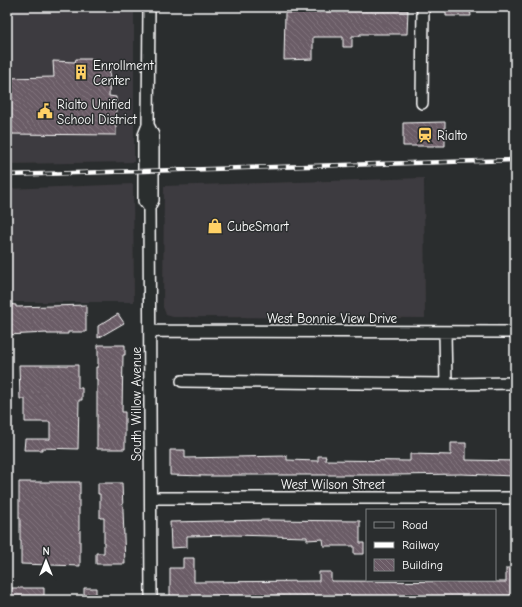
<svg xmlns="http://www.w3.org/2000/svg" width="522" height="607" font-family="'Comic Neue',sans-serif">
  <style>
    .built { fill: #3e3b3f }
    .building { fill: url(#building-back-hatch); stroke: #fff }
    .lines { fill: none; stroke-linecap: round; stroke-linejoin: round }
    .minor-casing { stroke: #fff; stroke-width: 14 }
    .minor { stroke: #2a2d2e; stroke-width: 11 }
    .rail-casing { stroke: #fff; stroke-width: 4.5 }
    .rail { stroke: #2a2d2e; stroke-width: 3; stroke-dasharray: 9; stroke-linecap: butt }
    .labels { text-anchor: middle; dominant-baseline: central; stroke-width: 3; stroke-linejoin: round; paint-order: stroke }
    .poi-label { font-size: 13px; fill: #fff; stroke: #2a2d2e; text-anchor: start }
    .street-label { font-size: 13px; fill: #fff; stroke: #2a2d2e }
  </style>
  <defs>
    <pattern id="building-back-hatch" width="6" height="6" patternUnits="userSpaceOnUse"><rect width="6" height="6" fill="#6b5b66"/><path d="M-1 5l2 2M0 0l6 6M5-1l2 2" fill="none" stroke="#81747d"/></pattern>
  </defs>
  <rect width="100%" height="100%" fill="#2a2d2e"/>
  <filter id="ink" filterUnits="userSpaceOnUse"><feTurbulence type="fractalNoise" baseFrequency=".025" numOctaves="2"/><feDisplacementMap in="SourceGraphic" scale="8" xChannelSelector="R" yChannelSelector="G"/><feConvolveMatrix kernelMatrix="1 2 1 2 8 2 1 2 1" color-interpolation-filters="sRGB"/></filter>
  <g filter="url(#ink)">
    <path class="built" d="M 7,7 L 134,7 L 134,162 L 7,164 Z
      M 424,178 L 425,318 L 173,317 L 166,315 L 165,312 L 163,307 L 164,186 Z
      M 133,184 L 134,302 L 7,302 L 7,189 Z"/>
    <path class="building" d="M 295,7 L 352,7 L 352,10 L 408,10 L 407,34 L 360,34 L 360,36 L 352,36 L 352,47 L 343,47 L 343,37 L 313,37 L 313,59 L 284,60 L 285,13 L 295,13 Z
      M 446,7 L 470,7 L 471,16 L 446,16 Z
      M 76,59 L 94,59 L 94,67 L 110,67 L 109,96 L 116,97 L 116,135 L 7,134 L 7,78 L 54,77 L 53,61 L 75,62 Z
      M 445,122 L 445,146 L 403,146 L 403,123 Z
      M 7,304 L 16,305 L 16,307 L 86,305 L 86,332 L 68,332 L 68,334 L 47,334 L 47,333 L 7,335 Z
      M 118,314 L 124,323 L 98,338 L 98,326 Z
      M 98,345 L 125,345 L 125,355 L 123,355 L 122,412 L 125,412 L 125,449 L 97,449 L 97,379 L 96,379 L 96,367 L 98,367 Z
      M 19,365 L 78,365 L 78,388 L 82,388 L 82,400 L 79,400 L 78,449 L 42,448 L 42,450 L 24,450 L 25,439 L 50,439 L 50,422 L 25,422 L 25,399 L 20,399 Z
      M 451,443 L 466,443 L 466,460 L 515,461 L 515,476 L 461,474 L 394,475 L 231,475 L 231,476 L 206,476 L 170,475 L 170,450 L 185,450 L 185,458 L 287,456 L 287,460 L 318,461 L 318,456 L 326,456 L 325,460 L 410,461 L 410,454 L 451,455 Z
      M 19,482 L 80,482 L 80,494 L 79,494 L 79,530 L 80,530 L 80,566 L 21,564 L 21,541 L 20,541 L 20,518 L 19,518 Z
      M 98,483 L 122,483 L 125,564 L 96,564 L 96,553 L 104,553 L 104,518 L 100,518 L 100,494 L 98,494 Z
      M 267,520 L 360,521 L 360,543 L 364,543 L 364,554 L 354,554 L 354,546 L 324,546 L 323,539 L 307,540 L 307,537 L 233,535 L 187,536 L 187,547 L 171,548 L 170,522 Z
      M 183,558 L 194,558 L 194,582 L 319,581 L 319,572 L 331,572 L 331,581 L 506,582 L 506,568 L 515,568 L 515,596 L 499,596 L 499,598 L 471,598 L 170,597 L 170,568 L 183,568 Z
      M 7,588 L 44,588 L 44,600 L 7,600 Z
      M 84,588 L 96,588 L 96,600 L 84,600 Z"/>
    <g class="lines">
      <g class="minor-casing">
        <path id="minor" d="M 422,103 L 423,7
          M 148,125 L 153,135 L 153,200 L 149,207 L 151,600
          M 149,207 L 144,201 L 144,135 L 148,125 L 149,7
          M 150,331 L 515,332
          M 445,332 L 446,384
          M 182,381 L 446,384 L 515,383
          M 151,498 L 515,498"/>
      </g>
      <use href="#minor" class="minor"/>
      <g class="rail-casing">
        <path id="rail" d="M 7,175 L 515,160"/>
      </g>
      <use href="#rail" class="rail"/>
    </g>
  </g>
  <defs>
    <g id="building-bare" transform="scale(1.2)"><path d="M-4-6H4V6H1V3H-1V6H-4ZM-2.5-4.3h1.7v1.8h-1.7ZM.8-4.3h1.7v1.8H.8ZM-2.5-1h1.7V.8h-1.7ZM.8-1h1.7V.8H.8Z" fill="#ffd166" stroke="#2a2d2e" stroke-width="2.5" paint-order="stroke"/></g>
    <g id="civic-bare" transform="scale(1.2)"><path d="M-.6-6.5H3V-4.5H.6V-3L4-1V1h2V6H-6V1h2V-1L-.6-3ZM-1.2 2.5V6h2.4V2.5Z" fill="#ffd166" stroke="#2a2d2e" stroke-width="2.5" paint-order="stroke"/></g>
    <g id="station-bare" transform="scale(1.2)"><path d="M-3-6H3Q5-6 5-4V2Q5 4 3 4L4.5 6H3L1.5 4h-3L-3 6H-4.5L-3 4Q-5 4-5 2V-4Q-5-6-3-6ZM-3.5-4v3h7v-3ZM-3.5 1v1.5H-2V1ZM2 1v1.5H3.5V1Z" fill="#ffd166" stroke="#2a2d2e" stroke-width="2.5" paint-order="stroke"/></g>
    <g id="shop-bare" transform="scale(1.2)"><path d="M-5-2.5h2.3a2.7 3.5 0 0 1 5.4 0H5L5.5 6h-11ZM-1.5-2.5h3a1.5 2.3 0 0 0-3 0Z" fill="#ffd166" stroke="#2a2d2e" stroke-width="2.5" paint-order="stroke"/></g>
  </defs>
  <g fill-rule="evenodd">
    <use href="#building-bare" x="81" y="72"/>
    <use href="#civic-bare" x="45" y="111"/>
    <use href="#station-bare" x="425" y="135"/>
    <use href="#shop-bare" x="215" y="226"/>
  </g>
  <g class="labels">
    <g class="poi-label">
      <text x="93" y="65">Enrollment<tspan x="93" dy="15">Center</tspan></text>
      <text x="57" y="104">Rialto Unified<tspan x="57" dy="15">School District</tspan></text>
      <text x="437" y="135">Rialto</text>
      <text x="227" y="226">CubeSmart</text>
    </g>
    <g class="street-label">
      <text x="332" y="318">West Bonnie View Drive</text>
      <text transform="translate(136 404) rotate(-90)">South Willow Avenue</text>
      <text x="333" y="484">West Wilson Street</text>
    </g>
  </g>
  <rect width="522" height="607" fill="none" stroke="#2a2d2e" stroke-width="24"/>
  <rect x="12" y="12" width="498" height="583" fill="none" stroke="#fff" stroke-width="1.5" filter="url(#ink)"/>
  <rect x="366" y="509" width="130" height="72" fill="#2a2d2e" stroke="#7f8182"/>
  <rect x="374" y="522" width="20" height="6" fill="#2a2d2e" stroke="#7f8182"/>
  <text x="402" y="529" font-size="12" fill="#ffffff">Road</text>
  <rect x="374" y="542" width="20" height="6" fill="#ffffff" stroke="#7f8182"/>
  <text x="402" y="549" font-size="12" fill="#ffffff">Railway</text>
  <rect x="374" y="559" width="20" height="12" fill="url(#building-back-hatch)" stroke="#7f8182"/>
  <text x="402" y="569" font-size="12" fill="#ffffff">Building</text>
  <g transform="translate(46 561)" stroke="#2a2d2e" stroke-width="3" paint-order="stroke">
  <path d="M0-3L7 15L0 10L-7 15Z" fill="#ffffff"/>
  <text y="-6" font-size="11" font-weight="bold" text-anchor="middle" fill="#ffffff">N</text>
  </g>
</svg>
